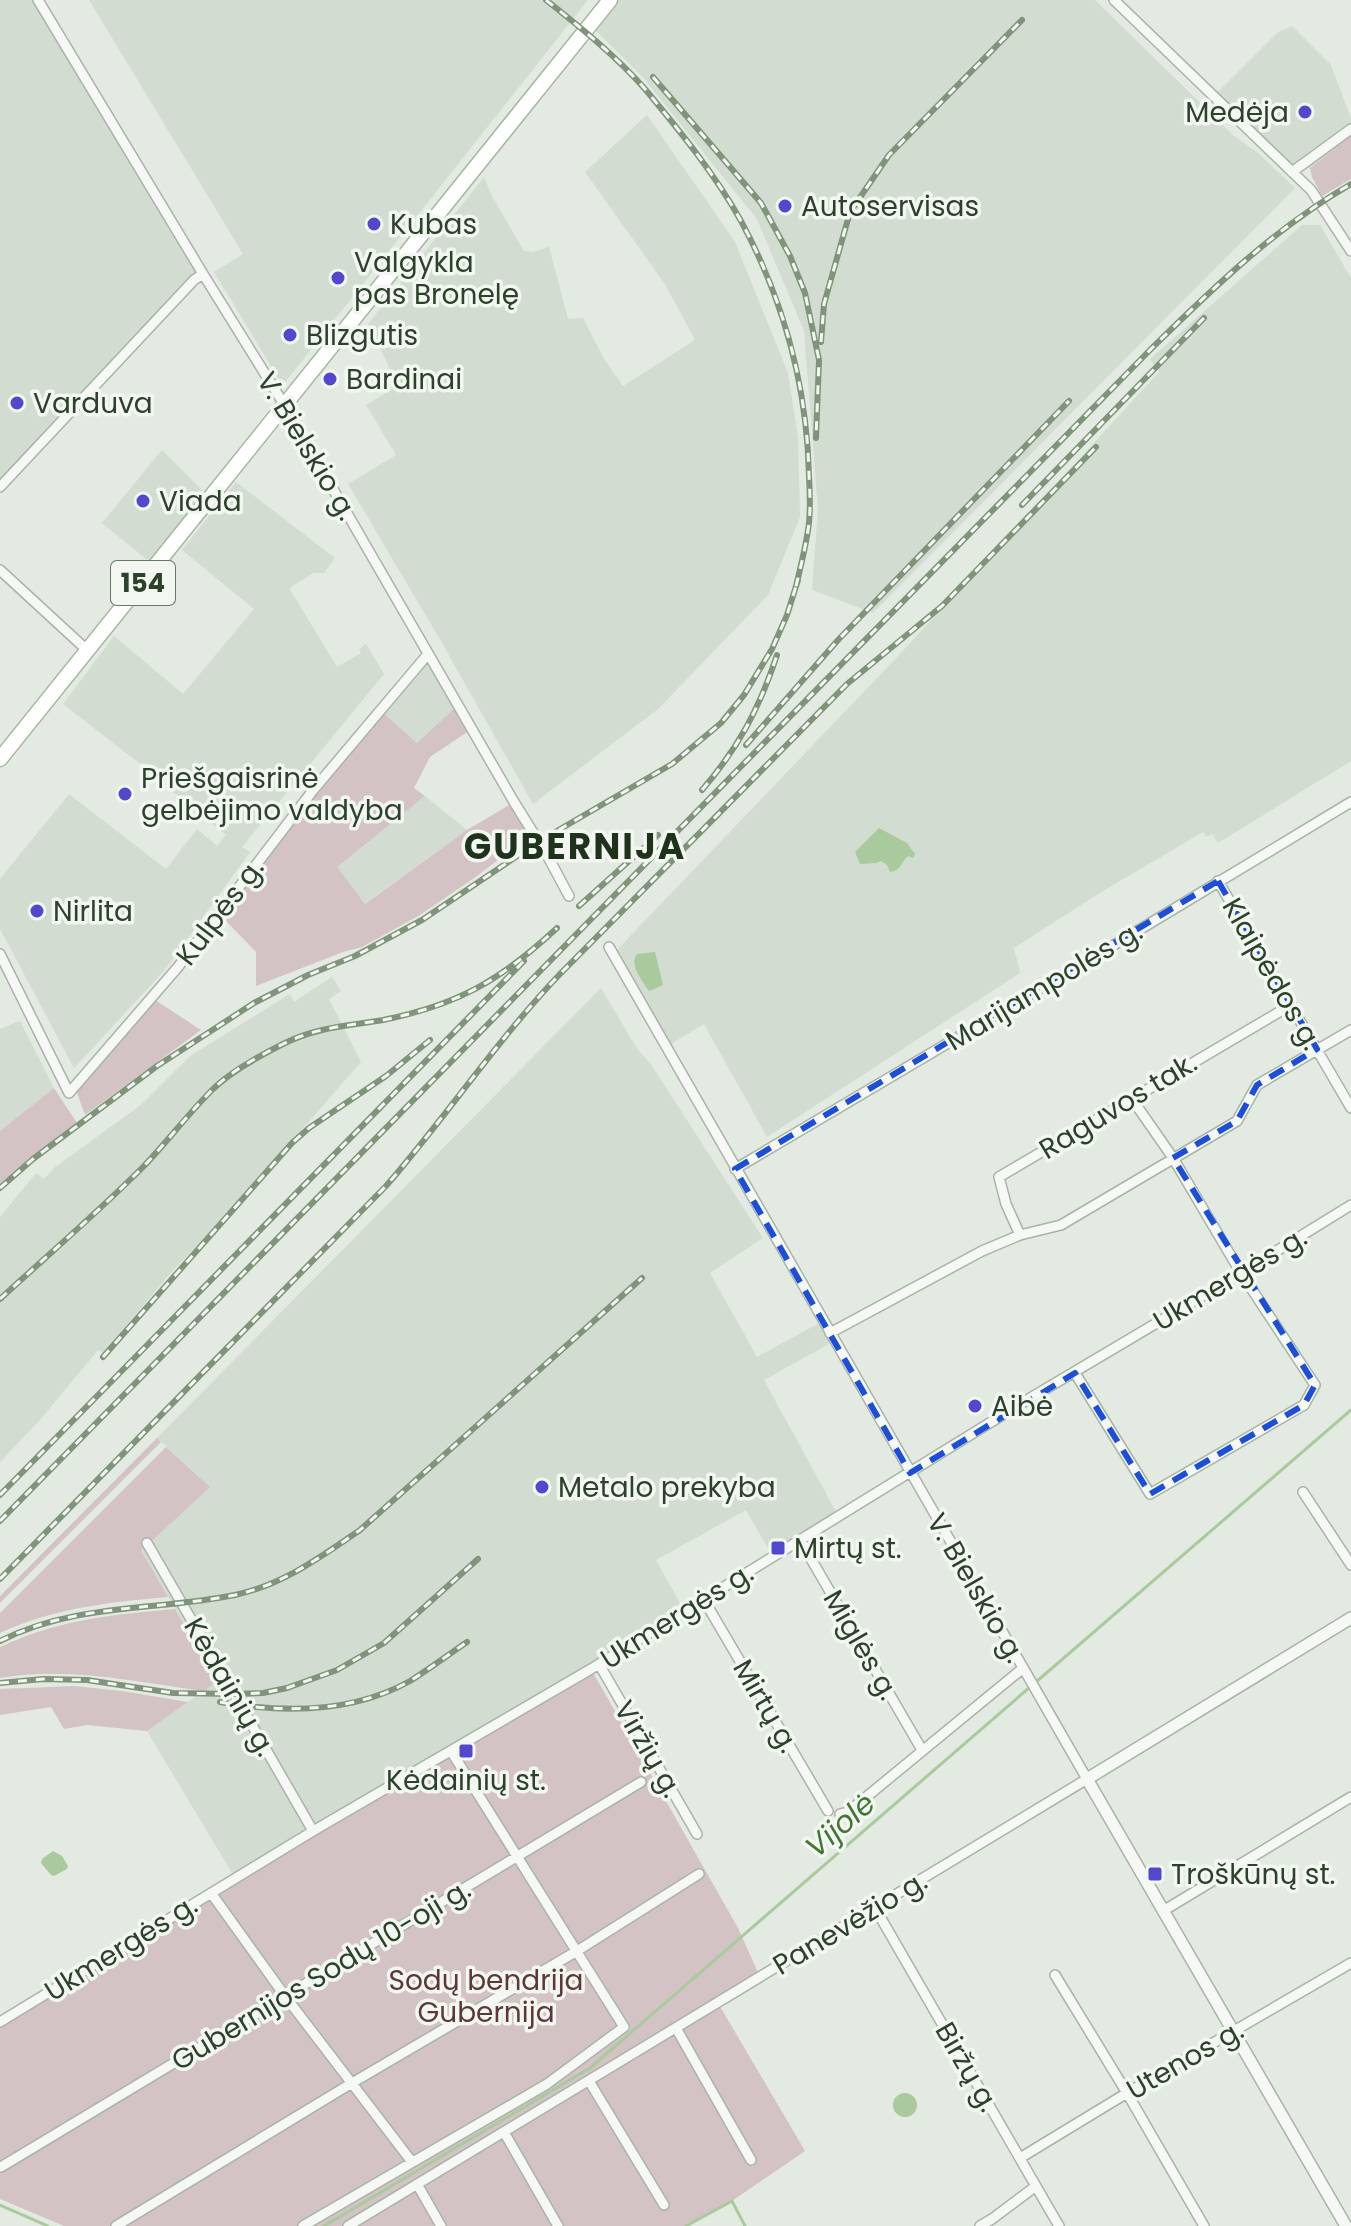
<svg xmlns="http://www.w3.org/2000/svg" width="1351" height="2226" font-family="Poppins,sans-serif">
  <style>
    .built { fill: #d2dcd0 }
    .green { fill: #d4c3c4 }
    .water { fill: #a9ca9d }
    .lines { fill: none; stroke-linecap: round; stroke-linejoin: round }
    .stream { stroke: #a9ca9d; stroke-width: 3 }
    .minor-casing { stroke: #a9b4a7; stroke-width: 12 }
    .tertiary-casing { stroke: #a9b4a7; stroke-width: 14 }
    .primary-casing { stroke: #a5b6a1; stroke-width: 17 }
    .minor { stroke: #f5f8f5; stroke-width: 9 }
    .tertiary { stroke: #f5f8f5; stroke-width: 11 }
    .primary { stroke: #fff; stroke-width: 14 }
    .rail-casing { stroke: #7f947b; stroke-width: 6 }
    .rail { stroke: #f3f7f1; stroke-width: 3; stroke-dasharray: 9; stroke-linecap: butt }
    .marked { fill: none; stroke: #1d4ed8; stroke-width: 6; stroke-dasharray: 16 10; stroke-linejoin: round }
    .poi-dot { fill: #5148ce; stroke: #f3f7f1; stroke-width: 3 }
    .labels { text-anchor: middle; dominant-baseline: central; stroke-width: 7; stroke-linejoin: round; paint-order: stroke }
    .shield { fill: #f3f7f1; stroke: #687866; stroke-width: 2 }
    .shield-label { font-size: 26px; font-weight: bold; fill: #2d422a }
    .poi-label { font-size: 28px; fill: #2d422a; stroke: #f3f7f1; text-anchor: start }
    .street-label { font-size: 28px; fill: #2d422a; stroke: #f3f7f1 }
    .park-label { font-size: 28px; fill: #5e3837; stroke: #f3f7f1 }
    .water-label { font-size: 30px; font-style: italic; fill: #437634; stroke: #f3f7f1 }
    .district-label { font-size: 36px; font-weight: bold; letter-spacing: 2px; fill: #1f331c; stroke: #f3f7f1 }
  </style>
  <rect width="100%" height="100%" fill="#e3eae2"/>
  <path class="built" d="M 0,0 L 38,0 L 203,274 L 0,487 Z
    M 89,0 L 588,0 L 286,381 L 280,381 L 214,272 L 243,254 Z
    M 619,0 L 1095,0 L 1233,135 L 1258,153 L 1295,188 L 873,613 L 812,590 L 818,509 L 804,331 L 757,219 L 641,75 L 595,30 Z
    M 1292,26 L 1331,65 L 1351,118 L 1351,136 L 1310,168 L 1290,164 L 1217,93 L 1278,32 Z
    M 647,115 L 735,242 L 788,373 L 798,437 L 800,517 L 768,595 L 658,709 L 533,804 L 438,636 L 348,484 L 396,455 L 366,405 L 391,390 L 396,381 L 368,324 L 484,177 L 492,196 L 524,251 L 533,252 L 549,247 L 568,319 L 583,318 L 604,359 L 623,386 L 695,340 L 665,284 L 585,172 Z
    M 1302,225 L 1320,225 L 1351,278 L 1351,761 L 1218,843 L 1212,834 L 1206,837 L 1203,832 L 1098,894 L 1014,948 L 1020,973 L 767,1137 L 704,1024 L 666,1047 L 613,954 L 900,654 L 1159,372 L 1150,359 Z
    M 162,450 L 210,498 L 156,567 L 102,523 Z
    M 236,482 L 335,558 L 324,573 L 314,573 L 289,588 L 337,667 L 361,653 L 359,649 L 366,644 L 384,674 L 242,847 L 250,852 L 164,971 L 74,1068 L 0,929 L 0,879 L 69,794 L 166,869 L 197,829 L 217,846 L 226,835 L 171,790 L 174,786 L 149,764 L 139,763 L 63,704 L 114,636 L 183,694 L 254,609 L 182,550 Z
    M 428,654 L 458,705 L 417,743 L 380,710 Z
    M 425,796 L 467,830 L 364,904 L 336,867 Z
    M 332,977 L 341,991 L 329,999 L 361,1062 L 217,1227 L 174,1269 L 103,1353 L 98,1350 L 39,1421 L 0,1462 L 0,1217 L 36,1173 L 44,1179 L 54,1168 L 142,1104 L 190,1056 L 290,994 L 294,1002 Z
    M 601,988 L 636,1047 L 652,1066 L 763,1238 L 710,1273 L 757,1357 L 823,1321 L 834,1341 L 764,1380 L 839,1517 L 773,1557 L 746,1510 L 656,1560 L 685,1612 L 235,1878 L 147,1731 L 219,1680 L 140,1551 L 210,1487 L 157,1438 Z
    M 20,1021 L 54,1088 L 0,1131 L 0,1029 Z"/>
  <path class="green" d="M 1351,136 L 1351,179 L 1322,196 L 1312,177 L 1310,168 Z
    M 458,705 L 472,729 L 430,757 L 414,788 L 425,796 L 337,867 L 365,904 L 467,830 L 514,802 L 533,833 L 477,876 L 420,915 L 362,947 L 343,952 L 256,986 L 256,952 L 222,917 L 222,907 L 380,710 L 417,743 Z
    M 155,1000 L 201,1030 L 85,1115 L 76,1090 Z
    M 54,1088 L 77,1123 L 0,1184 L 0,1131 Z
    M 157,1438 L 161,1442 L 0,1603 L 0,1596 Z
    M 166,1447 L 210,1487 L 141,1551 L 168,1597 C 110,1602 54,1608 0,1633 L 0,1613 Z
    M 175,1609 L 219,1680 L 204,1691 C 136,1682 69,1666 0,1678 L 0,1647 C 61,1619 110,1615 175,1609 Z
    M 591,1669 L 738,1928 L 760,1977 L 718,2003 L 805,2151 L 732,2201 L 686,2226 L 64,2226 L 0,2199 L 0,2022 Z
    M 74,1686 L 122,1691 L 188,1702 L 147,1731 L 87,1725 L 64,1729 L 51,1707 L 0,1715 L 0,1689 Z"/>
  <path class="water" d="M 879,828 L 907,843 L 915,854 L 913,858 L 908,856 C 901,862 902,870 890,872 L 887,865 L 881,861 L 876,863 L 860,864 L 855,852 Z
    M 655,952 L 663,985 L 649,991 C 642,980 629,966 637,954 Z
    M 53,1851 L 62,1856 L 68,1866 L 67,1869 L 54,1876 L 51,1875 L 41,1863 L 42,1859 Z
    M893 2105a12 12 0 1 1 24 0a12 12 0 1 1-24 0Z"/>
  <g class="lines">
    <path class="stream" d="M 1036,1682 L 1351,1410
      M 0,2205 L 48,2226
      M 324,2226 L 590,2068 L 1030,1687
      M 686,2226 L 732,2201 L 745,2226"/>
    <g class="minor-casing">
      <path id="minor" d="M 38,0 L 203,274 L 285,406 L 514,802 L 547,855 L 569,896
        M 1114,0 L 1311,190 L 1351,251
        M 1292,172 L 1351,129
        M 0,487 L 194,280 L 203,274
        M 0,570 L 88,651
        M 1218,881 L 1351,1108
        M 0,954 L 69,1093 L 178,967 L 314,789 L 428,654
        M 735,1169 L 1124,939 L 1351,802
        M 1020,1235 L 1006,1204 L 999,1177 L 1291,1005
        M 830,1333 L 982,1251 L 1020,1235 L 1061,1225 L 1237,1121 L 1257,1085 L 1351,1030
        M 1075,1373 L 1150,1494 L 1304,1405 L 1315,1385 L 1241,1273 L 1173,1158 L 1132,1099
        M 1303,1492 L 1351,1565
        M 800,1540 L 922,1750
        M 147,1543 L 313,1831
        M 704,1600 L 828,1811
        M 599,1664 L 697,1834
        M 840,1814 L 848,1812 L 1022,1669
        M 211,1893 L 285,1996 L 412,2162
        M 875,1908 L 1059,2226
        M 1163,1911 L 1351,1797
        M 1055,1975 L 1127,2093 L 1204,2226
        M 0,2022 L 313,1831 L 591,1669 L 1017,1406 L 1241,1273 L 1351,1205
        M 676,2028 L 751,2160
        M 589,2081 L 664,2205
        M 504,2132 L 558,2226
        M 1020,2158 L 1127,2093 L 1351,1963
        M 1,2167 L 641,1782
        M 417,2184 L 441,2226
        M 116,2226 L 352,2083 L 577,1951 L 699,1874
        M 303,2226 L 547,2084 L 624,2027 L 451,1751
        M 348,2226 L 1087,1779 L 609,947
        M 980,2226 L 992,2219 L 1036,2186"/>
    </g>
    <g class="tertiary-casing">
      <path id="tertiary" d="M 1346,2226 L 1087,1779 L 1351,1618"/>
    </g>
    <g class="primary-casing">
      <path id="primary" d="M 0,759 L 610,0"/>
    </g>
    <use href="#minor" class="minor"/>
    <use href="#tertiary" class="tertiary"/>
    <use href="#primary" class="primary"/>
    <g class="rail-casing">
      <path id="rail" d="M 546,0 C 580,27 616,56 645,89 C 679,130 715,174 741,221 C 784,301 807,385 809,476 C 810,494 811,513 808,530 C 805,550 800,570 795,590
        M 653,77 L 761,203 L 790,256 L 805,293 L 819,360 L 816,438
        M 821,342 L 824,304 L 850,212 L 889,155 L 1022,20
        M 1022,505 L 1204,318
        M 746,745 L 838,640 L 1069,401
        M 702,790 C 739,747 759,709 777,655
        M 579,906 L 658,835
        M 0,1188 L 33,1159 L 157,1066 L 254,1003 L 308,975 L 355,956 L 422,920 L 538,842 L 672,764 L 721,723 L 744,695 L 772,649 L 787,615 L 798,580
        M 0,1299 C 48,1255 97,1213 143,1167 C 167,1142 188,1114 212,1090 C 231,1071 259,1056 283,1044 C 316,1027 348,1026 383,1020 C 458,1005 501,980 557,928
        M 103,1357 L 292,1143 L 309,1128 L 386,1076 L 430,1040
        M 0,1495 L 524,961
        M 0,1521 L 1151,349 C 1213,288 1275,228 1351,184
        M 0,1579 L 386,1186 C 446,1117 497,1040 560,974 L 847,684 L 942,606 L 1096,447
        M 0,1641 C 75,1603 155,1611 235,1595 C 282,1585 321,1557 360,1530 L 642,1278
        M 0,1683 L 43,1679 L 87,1680 L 173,1693 L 236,1694 L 263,1693 L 287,1688 L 337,1670 L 384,1643 L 478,1559
        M 220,1702 C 282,1713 353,1713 410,1681 C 429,1669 448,1655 467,1642"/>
    </g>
    <use href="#rail" class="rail"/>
  </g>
  <path class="marked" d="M 1218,881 L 1317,1049 L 1257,1085 L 1237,1121 L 1173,1158 L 1315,1385 L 1304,1405 L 1150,1494 L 1075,1373 L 910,1473 L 735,1169 Z"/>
  <g class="poi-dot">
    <circle cx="1305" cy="112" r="8"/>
    <circle cx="785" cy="206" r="8"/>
    <circle cx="374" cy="224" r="8"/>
    <circle cx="338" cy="278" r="8"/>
    <circle cx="290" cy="335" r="8"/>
    <circle cx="330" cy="379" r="8"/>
    <circle cx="17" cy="403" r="8"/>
    <circle cx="143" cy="501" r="8"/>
    <circle cx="125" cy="794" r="8"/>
    <circle cx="37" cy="911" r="8"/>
    <circle cx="975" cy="1406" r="8"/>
    <circle cx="542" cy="1487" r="8"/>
    <rect x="770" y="1540" width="16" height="16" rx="4"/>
    <rect x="458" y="1743" width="16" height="16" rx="4"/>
    <rect x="1147" y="1866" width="16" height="16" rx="4"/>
  </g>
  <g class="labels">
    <rect class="shield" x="111" y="561" width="64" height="44" rx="6"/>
    <g class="shield-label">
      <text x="143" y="583">154</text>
    </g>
    <g class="poi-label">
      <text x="1289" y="112" text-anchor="end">Medėja</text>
      <text x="801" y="206">Autoservisas</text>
      <text x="390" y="224">Kubas</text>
      <text x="354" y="262">Valgykla<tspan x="354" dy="32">pas Bronelę</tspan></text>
      <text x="306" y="335">Blizgutis</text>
      <text x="346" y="379">Bardinai</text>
      <text x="33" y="403">Varduva</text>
      <text x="159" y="501">Viada</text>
      <text x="141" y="778">Priešgaisrinė<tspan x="141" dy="32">gelbėjimo valdyba</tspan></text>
      <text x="53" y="911">Nirlita</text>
      <text x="991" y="1406">Aibė</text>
      <text x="558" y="1487">Metalo prekyba</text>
      <text x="794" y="1548">Mirtų st.</text>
      <text x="466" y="1780" text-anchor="middle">Kėdainių st.</text>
      <text x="1171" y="1874">Troškūnų st.</text>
    </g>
    <g class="street-label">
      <text transform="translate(307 446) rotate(59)">V. Bielskio g.</text>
      <text transform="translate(220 912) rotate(-53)">Kulpės g.</text>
      <text transform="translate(1272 974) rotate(60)">Klaipėdos g.</text>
      <text transform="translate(1044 986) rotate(-31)">Marijampolės g.</text>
      <text transform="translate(1118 1106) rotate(-31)">Raguvos tak.</text>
      <text transform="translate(1230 1279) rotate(-31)">Ukmergės g.</text>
      <text transform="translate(976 1588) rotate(60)">V. Bielskio g.</text>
      <text transform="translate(677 1616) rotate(-32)">Ukmergės g.</text>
      <text transform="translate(861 1645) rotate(60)">Miglės g.</text>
      <text transform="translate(230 1687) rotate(60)">Kėdainių g.</text>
      <text transform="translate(766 1706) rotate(60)">Mirtų g.</text>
      <text transform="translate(648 1749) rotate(60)">Viržių g.</text>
      <text transform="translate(850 1923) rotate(-31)">Panevėžio g.</text>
      <text transform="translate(121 1948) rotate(-32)">Ukmergės g.</text>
      <text transform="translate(321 1975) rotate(-31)">Gubernijos Sodų 10-oji g.</text>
      <text transform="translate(1185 2060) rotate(-30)">Utenos g.</text>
      <text transform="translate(967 2067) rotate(60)">Biržų g.</text>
    </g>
    <g class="park-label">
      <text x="486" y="1980">Sodų bendrija<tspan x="486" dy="32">Gubernija</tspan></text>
    </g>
    <g class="water-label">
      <text transform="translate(840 1825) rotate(-41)">Vijolė</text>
    </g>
    <g class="district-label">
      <text x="575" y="846">GUBERNIJA</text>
    </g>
  </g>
</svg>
